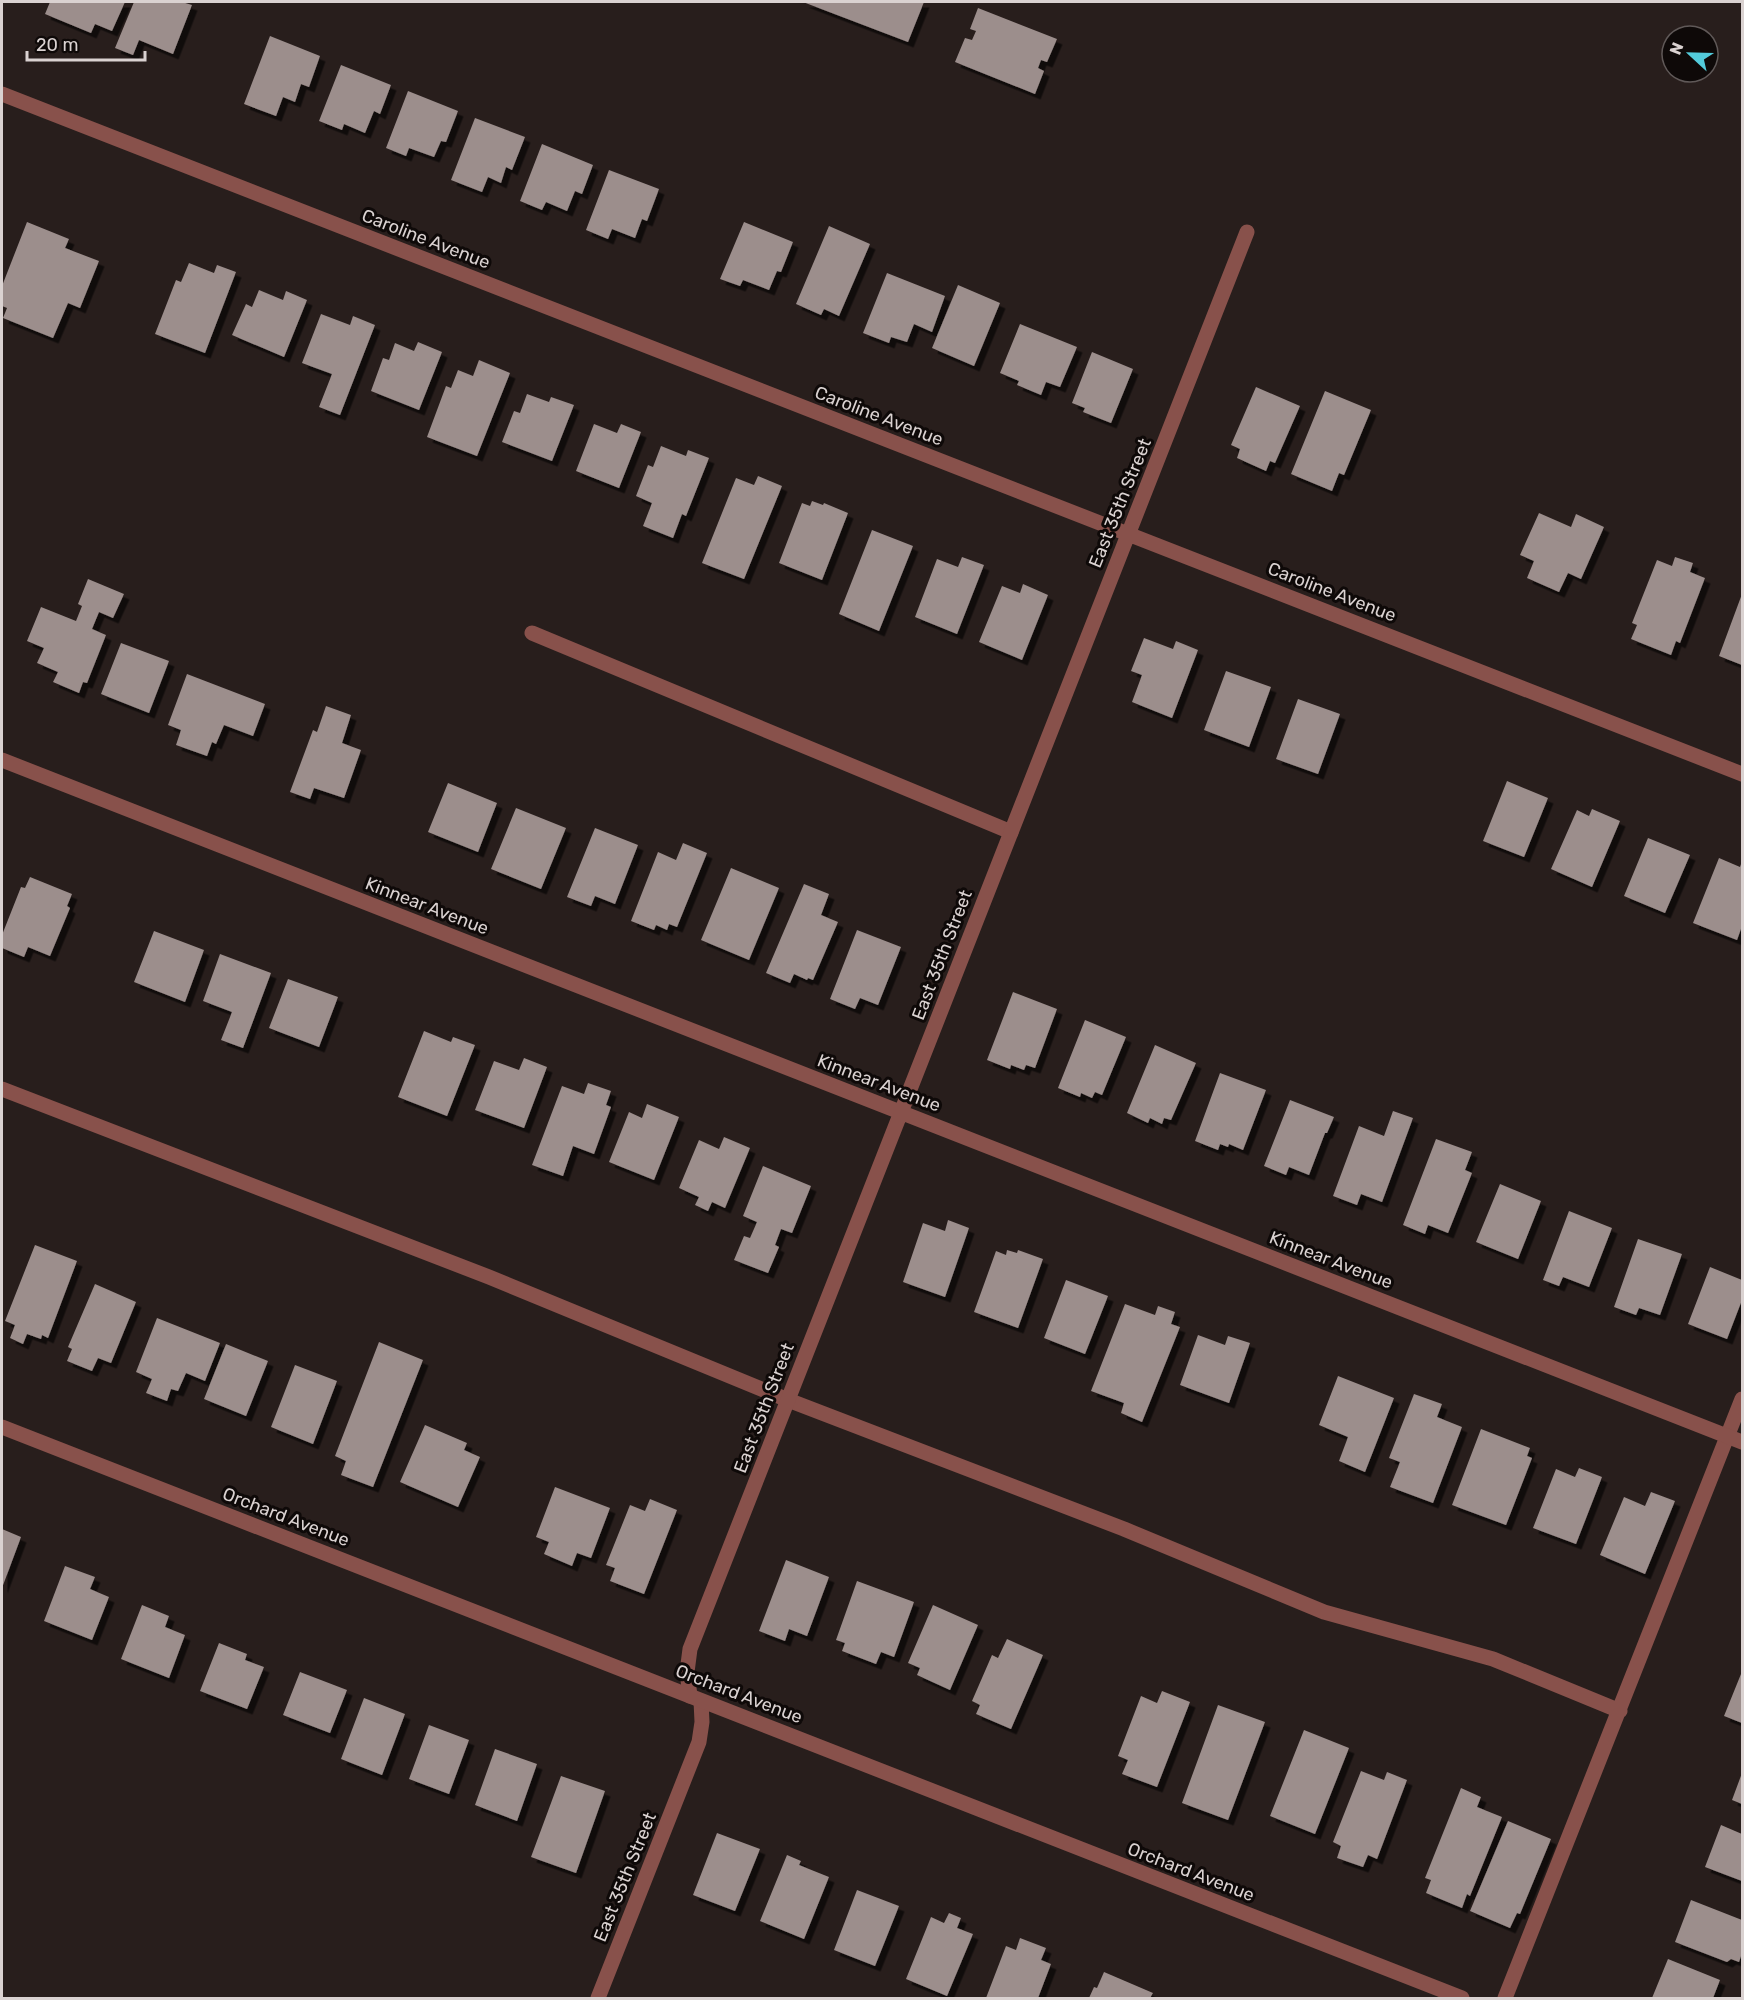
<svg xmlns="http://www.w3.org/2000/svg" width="1744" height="2000" font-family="Rubik,sans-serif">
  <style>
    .building { fill: #9c8e8c; filter: url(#shadow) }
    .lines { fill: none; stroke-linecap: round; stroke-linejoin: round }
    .service { stroke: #88514b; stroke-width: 15 }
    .minor { stroke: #88514b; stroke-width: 15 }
    .tertiary { stroke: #88514b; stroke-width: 15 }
    .labels { text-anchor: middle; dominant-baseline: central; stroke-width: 6; stroke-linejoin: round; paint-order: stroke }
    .street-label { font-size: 18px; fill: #dad2d1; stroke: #0e0908 }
  </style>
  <defs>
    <filter id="shadow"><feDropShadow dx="5.5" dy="5.5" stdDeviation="0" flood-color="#0009"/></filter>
  </defs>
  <rect width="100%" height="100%" fill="#281e1c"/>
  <path class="building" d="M 50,2 L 125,2 L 112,31 L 95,24 L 91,33 L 45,14 Z
    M 134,2 L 182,2 L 192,5 L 173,54 L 139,40 L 133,55 L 115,48 Z
    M 803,2 L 924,2 L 908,42 Z
    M 978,8 L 1057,39 L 1047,62 L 1041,60 L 1038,68 L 1044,71 L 1035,94 L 955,62 L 965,38 L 972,40 L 976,31 L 970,29 Z
    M 270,36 L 320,56 L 309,87 L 301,84 L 295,102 L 283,97 L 276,116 L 244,104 Z
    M 341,65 L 391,85 L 380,114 L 374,111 L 365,133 L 344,124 L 342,130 L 319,121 Z
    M 408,91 L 458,111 L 446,142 L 441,141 L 434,157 L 409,148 L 406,156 L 386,148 Z
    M 475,118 L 525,137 L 512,170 L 506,167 L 501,183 L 488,177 L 482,192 L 451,180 Z
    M 542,144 L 593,165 L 582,194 L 575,191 L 567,211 L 546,202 L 542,210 L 520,201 Z
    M 609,170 L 659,189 L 647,221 L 642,219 L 635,238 L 612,229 L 608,239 L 586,230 Z
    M 27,222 L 69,239 L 65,248 L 99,261 L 80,308 L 68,303 L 53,338 L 3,318 L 7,308 L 2,306 L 2,286 Z
    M 744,222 L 793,242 L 781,272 L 777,271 L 769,290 L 743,280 L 740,286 L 720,279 Z
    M 829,226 L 870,244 L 839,316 L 824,309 L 821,315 L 796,304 Z
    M 189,263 L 214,273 L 217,265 L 236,272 L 205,353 L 155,334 L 176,280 L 181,282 Z
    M 887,273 L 945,296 L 932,332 L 914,324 L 907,342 L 891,337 L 889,343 L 863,333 Z
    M 958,285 L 1000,303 L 974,366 L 932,348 Z
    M 259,290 L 283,300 L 286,291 L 307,300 L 284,357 L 232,335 L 246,304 L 252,307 Z
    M 321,314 L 350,325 L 353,316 L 375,325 L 340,415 L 319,407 L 332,374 L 302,363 Z
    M 1020,324 L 1077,347 L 1060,387 L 1046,382 L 1041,395 L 1017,385 L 1019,381 L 1000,373 Z
    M 418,342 L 442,352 L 419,410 L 371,391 L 383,358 L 389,360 L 395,343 L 414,351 Z
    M 1092,352 L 1133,369 L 1111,423 L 1083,412 L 1085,408 L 1072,403 Z
    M 479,360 L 510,373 L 477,456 L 427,437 L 446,386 L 451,388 L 458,370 L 473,376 Z
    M 1256,387 L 1300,406 L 1275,463 L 1270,461 L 1266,471 L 1237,458 L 1240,449 L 1231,445 Z
    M 1325,391 L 1371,410 L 1344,475 L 1339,473 L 1332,491 L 1291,474 Z
    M 527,394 L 549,402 L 551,397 L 574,405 L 552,461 L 502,442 L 514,411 L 520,413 Z
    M 594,424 L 617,433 L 621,424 L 641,432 L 619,488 L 576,471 Z
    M 661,446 L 686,456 L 688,450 L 709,458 L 686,516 L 682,514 L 673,538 L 643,526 L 652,503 L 636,496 L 648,465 L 653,467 Z
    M 758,476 L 782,486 L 744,579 L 702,563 L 736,478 L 754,485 Z
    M 812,501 L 823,505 L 824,503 L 848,513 L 822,580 L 779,563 L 802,503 L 810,506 Z
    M 1539,513 L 1571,527 L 1576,514 L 1604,527 L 1581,579 L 1568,573 L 1559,592 L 1527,578 L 1534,561 L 1520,555 Z
    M 872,530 L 913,546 L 879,631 L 839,614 Z
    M 962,557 L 984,565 L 957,634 L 915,617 L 937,559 L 958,567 Z
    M 1675,557 L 1693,563 L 1690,572 L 1705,578 L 1680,643 L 1676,641 L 1671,655 L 1631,639 L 1637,625 L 1632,623 L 1657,560 L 1672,566 Z
    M 88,579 L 124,594 L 113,618 L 99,612 L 92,629 L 106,635 L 87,683 L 83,682 L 79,693 L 53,682 L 58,672 L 37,663 L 44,648 L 27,641 L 41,607 L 76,621 L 82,606 L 78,604 Z
    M 1023,584 L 1048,595 L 1022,660 L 979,642 L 1002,586 L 1020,593 Z
    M 1742,594 L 1742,665 L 1719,656 Z
    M 1144,638 L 1173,649 L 1176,641 L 1198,650 L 1172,718 L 1132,702 L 1142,675 L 1131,671 Z
    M 121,643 L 169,661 L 149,713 L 101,694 Z
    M 1226,671 L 1271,687 L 1249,747 L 1204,730 Z
    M 187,674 L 265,704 L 253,736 L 224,725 L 216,744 L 212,742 L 207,756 L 176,745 L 181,730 L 168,725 Z
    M 1298,699 L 1340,714 L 1318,774 L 1276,759 Z
    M 326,706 L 351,715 L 342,743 L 361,750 L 344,798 L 314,788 L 310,799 L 290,792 L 313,730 L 317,732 Z
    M 1507,781 L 1548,798 L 1524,857 L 1483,841 Z
    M 448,783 L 497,803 L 478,852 L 428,832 Z
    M 516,808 L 566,828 L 541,889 L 491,869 Z
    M 1592,809 L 1620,821 L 1592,887 L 1551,869 L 1577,810 L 1589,816 Z
    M 595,828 L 638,845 L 615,904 L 595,896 L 591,906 L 567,897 Z
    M 1648,838 L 1690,855 L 1665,913 L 1624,896 Z
    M 683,843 L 707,853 L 677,927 L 669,924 L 667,930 L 656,925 L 654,930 L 631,921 L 658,852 L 676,860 Z
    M 1719,858 L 1740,867 L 1742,861 L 1742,926 L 1737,940 L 1693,923 Z
    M 731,868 L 779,888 L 749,960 L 701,940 Z
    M 30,877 L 72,894 L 67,906 L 70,908 L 50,956 L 28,947 L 24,957 L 2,948 L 2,935 L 21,887 L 25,888 Z
    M 804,884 L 829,894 L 821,915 L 838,922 L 813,980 L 808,978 L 807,980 L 794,974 L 790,983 L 766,973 Z
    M 857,930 L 901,947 L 878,1005 L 860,998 L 855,1009 L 830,999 Z
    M 154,931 L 204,950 L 185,1002 L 134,982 Z
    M 220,954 L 271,973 L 243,1048 L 221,1040 L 232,1012 L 203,1001 Z
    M 288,979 L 338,997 L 319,1047 L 269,1028 Z
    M 1013,992 L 1057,1009 L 1035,1068 L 1026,1065 L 1024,1070 L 1011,1065 L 1010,1069 L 987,1060 Z
    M 1085,1020 L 1126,1037 L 1102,1095 L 1095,1092 L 1092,1098 L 1081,1093 L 1080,1097 L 1058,1088 Z
    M 424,1031 L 451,1042 L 453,1037 L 475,1045 L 447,1116 L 398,1097 Z
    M 1155,1045 L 1196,1063 L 1171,1120 L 1164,1118 L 1162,1124 L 1150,1118 L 1148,1123 L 1127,1113 Z
    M 524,1058 L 547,1067 L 524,1128 L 475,1110 L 494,1061 L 519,1070 Z
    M 1220,1073 L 1266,1090 L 1243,1150 L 1229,1144 L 1228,1147 L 1220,1144 L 1218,1150 L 1195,1141 Z
    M 588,1083 L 611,1091 L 606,1105 L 611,1107 L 594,1154 L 573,1146 L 563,1176 L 532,1165 L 562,1086 L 584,1094 Z
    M 1290,1100 L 1334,1117 L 1327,1133 L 1325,1133 L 1309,1175 L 1289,1167 L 1286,1175 L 1264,1166 Z
    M 647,1104 L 679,1117 L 654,1180 L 609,1162 L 629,1112 L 642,1118 Z
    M 1393,1111 L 1413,1118 L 1382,1202 L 1361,1194 L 1357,1205 L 1333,1196 L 1359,1126 L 1384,1136 Z
    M 724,1137 L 750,1148 L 725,1208 L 712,1202 L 708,1211 L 695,1205 L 699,1197 L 679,1188 L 699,1140 L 719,1149 Z
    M 1436,1139 L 1472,1152 L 1465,1170 L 1472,1173 L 1448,1233 L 1428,1225 L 1425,1234 L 1403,1225 Z
    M 763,1166 L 811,1186 L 792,1233 L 781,1229 L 775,1245 L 779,1247 L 768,1273 L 734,1260 L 744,1236 L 750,1238 L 757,1222 L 743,1216 Z
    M 1500,1184 L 1541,1201 L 1518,1259 L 1476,1242 Z
    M 1569,1211 L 1612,1228 L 1589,1287 L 1563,1277 L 1559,1286 L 1543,1280 Z
    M 948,1220 L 969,1228 L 945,1297 L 903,1282 L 923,1223 L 945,1231 Z
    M 1638,1239 L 1682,1254 L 1660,1315 L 1639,1308 L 1636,1315 L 1614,1307 Z
    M 35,1245 L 77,1261 L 48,1338 L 42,1335 L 41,1339 L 27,1334 L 23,1344 L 10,1338 L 15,1325 L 5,1321 Z
    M 1007,1250 L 1017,1253 L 1018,1250 L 1043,1259 L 1018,1328 L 974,1312 L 996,1251 L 1006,1255 Z
    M 1710,1267 L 1742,1280 L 1742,1300 L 1727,1339 L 1688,1324 Z
    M 1066,1280 L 1108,1296 L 1085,1354 L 1044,1338 Z
    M 95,1284 L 136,1302 L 111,1363 L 98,1358 L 92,1371 L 67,1361 L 72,1349 L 68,1347 Z
    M 1125,1304 L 1155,1315 L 1158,1306 L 1175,1312 L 1171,1324 L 1180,1327 L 1142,1422 L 1121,1413 L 1124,1403 L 1091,1391 Z
    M 157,1318 L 220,1343 L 205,1381 L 186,1373 L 178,1391 L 171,1389 L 167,1401 L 146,1393 L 152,1379 L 136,1372 Z
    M 1198,1335 L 1225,1345 L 1228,1336 L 1250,1343 L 1229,1403 L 1180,1385 Z
    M 379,1342 L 423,1360 L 373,1487 L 341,1475 L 346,1461 L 335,1456 Z
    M 226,1344 L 268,1361 L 246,1416 L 204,1399 Z
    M 295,1365 L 337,1381 L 313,1444 L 271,1427 Z
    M 1338,1376 L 1394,1398 L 1365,1472 L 1339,1461 L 1348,1437 L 1319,1425 Z
    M 1414,1394 L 1442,1404 L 1437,1417 L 1462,1427 L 1433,1503 L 1390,1487 L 1400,1462 L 1389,1458 Z
    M 425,1425 L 467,1443 L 464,1450 L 480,1457 L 458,1507 L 400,1482 Z
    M 1481,1429 L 1530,1448 L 1527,1456 L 1532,1458 L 1506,1525 L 1452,1505 Z
    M 1579,1468 L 1602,1477 L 1576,1544 L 1533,1528 L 1556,1469 L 1575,1477 Z
    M 555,1487 L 610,1508 L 591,1558 L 577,1553 L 572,1566 L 544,1554 L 549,1542 L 536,1537 Z
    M 1651,1492 L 1675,1501 L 1645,1574 L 1600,1555 L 1624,1497 L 1645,1506 Z
    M 650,1499 L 677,1510 L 644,1594 L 610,1581 L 615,1568 L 606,1565 L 630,1505 L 645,1511 Z
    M 2,1529 L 21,1537 L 2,1588 Z
    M 786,1560 L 829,1577 L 807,1636 L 789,1629 L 785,1641 L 759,1631 Z
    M 65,1566 L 95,1577 L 90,1589 L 109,1597 L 92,1640 L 44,1621 Z
    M 857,1581 L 914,1602 L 894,1657 L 881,1652 L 876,1664 L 842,1651 L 845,1643 L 836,1640 Z
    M 142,1605 L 169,1616 L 165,1627 L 185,1635 L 169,1678 L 121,1659 Z
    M 933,1605 L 978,1625 L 950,1690 L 917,1675 L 920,1668 L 908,1663 Z
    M 1007,1639 L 1043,1655 L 1011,1729 L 976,1714 L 980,1705 L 972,1701 L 992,1655 L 998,1658 Z
    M 219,1643 L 247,1654 L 245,1660 L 264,1667 L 247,1709 L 200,1691 Z
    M 300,1672 L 347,1690 L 330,1733 L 283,1715 Z
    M 1741,1674 L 1742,1675 L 1742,1723 L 1724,1716 Z
    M 1162,1691 L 1190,1702 L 1157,1787 L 1122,1774 L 1128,1760 L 1118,1756 L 1141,1696 L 1157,1703 Z
    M 364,1698 L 405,1714 L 382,1775 L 341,1759 Z
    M 1218,1705 L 1265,1722 L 1228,1820 L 1182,1803 Z
    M 429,1725 L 469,1740 L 449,1794 L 409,1779 Z
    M 1304,1730 L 1349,1748 L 1315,1834 L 1270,1816 Z
    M 495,1749 L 537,1764 L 517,1821 L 475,1805 Z
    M 1361,1771 L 1384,1780 L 1387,1772 L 1407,1780 L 1377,1859 L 1368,1855 L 1363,1867 L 1337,1858 L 1341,1846 L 1333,1842 Z
    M 1742,1773 L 1742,1804 L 1732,1800 Z
    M 561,1776 L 605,1791 L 576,1873 L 531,1857 Z
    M 1461,1788 L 1481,1797 L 1477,1807 L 1502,1817 L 1470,1896 L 1467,1894 L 1462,1908 L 1426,1893 L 1431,1880 L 1425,1878 Z
    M 1508,1821 L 1551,1839 L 1520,1914 L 1517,1913 L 1510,1928 L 1470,1911 Z
    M 1721,1825 L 1742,1834 L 1742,1881 L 1705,1867 Z
    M 717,1833 L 760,1849 L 735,1911 L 693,1895 Z
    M 787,1855 L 801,1861 L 799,1865 L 829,1877 L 804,1939 L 760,1921 Z
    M 857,1890 L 899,1906 L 875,1966 L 834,1950 Z
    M 1691,1900 L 1742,1920 L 1742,1953 L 1739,1962 L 1731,1959 L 1727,1962 L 1675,1942 Z
    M 949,1913 L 961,1918 L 957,1928 L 973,1934 L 947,1996 L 906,1979 L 931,1917 L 944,1923 Z
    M 1020,1938 L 1046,1948 L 1041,1960 L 1051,1964 L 1038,1998 L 986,1998 L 1006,1946 L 1016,1950 Z
    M 1668,1959 L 1720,1980 L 1713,1998 L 1652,1998 Z
    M 1104,1972 L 1153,1993 L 1150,1998 L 1089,1998 L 1094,1987 L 1097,1988 Z"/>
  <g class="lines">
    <path class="service" d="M 532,633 L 1011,832
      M 2,1089 L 489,1277 L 788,1400 L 1124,1529 L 1324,1612 L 1493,1659 L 1620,1711
      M 1505,1998 L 1742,1399"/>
    <path class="minor" d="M 2,94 L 1742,774
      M 2,760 L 1742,1442
      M 690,1696 L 687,1672 L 690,1649 L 1247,232
      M 598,1998 L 699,1742 L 702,1722 L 701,1701"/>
    <path class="tertiary" d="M 2,1427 L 1462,1998"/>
  </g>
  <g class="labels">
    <g class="street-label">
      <text transform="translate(426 239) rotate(21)">Caroline Avenue</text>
      <text transform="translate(879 416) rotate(21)">Caroline Avenue</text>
      <text transform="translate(1120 503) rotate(-68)">East 35th Street</text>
      <text transform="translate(1332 592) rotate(21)">Caroline Avenue</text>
      <text transform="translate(427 906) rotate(21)">Kinnear Avenue</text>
      <text transform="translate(942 955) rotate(-69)">East 35th Street</text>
      <text transform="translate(879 1083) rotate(21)">Kinnear Avenue</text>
      <text transform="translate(1331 1260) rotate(21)">Kinnear Avenue</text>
      <text transform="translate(764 1408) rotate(-69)">East 35th Street</text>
      <text transform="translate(286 1517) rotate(21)">Orchard Avenue</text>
      <text transform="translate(739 1694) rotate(21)">Orchard Avenue</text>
      <text transform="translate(1191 1872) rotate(21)">Orchard Avenue</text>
      <text transform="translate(625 1877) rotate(-68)">East 35th Street</text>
    </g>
  </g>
  <rect width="1744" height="2000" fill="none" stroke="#dad2d1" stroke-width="6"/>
  <g transform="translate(1690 54) rotate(292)"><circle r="28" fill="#0e0908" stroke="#605958" stroke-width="1.5"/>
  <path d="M0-4.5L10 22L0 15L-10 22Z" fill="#53cbdb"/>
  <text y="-9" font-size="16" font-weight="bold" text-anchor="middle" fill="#dad2d1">N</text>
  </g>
  <path d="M27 51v9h118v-9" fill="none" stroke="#dad2d1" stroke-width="3"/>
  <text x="36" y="51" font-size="18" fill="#dad2d1" stroke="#0e0908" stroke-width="4.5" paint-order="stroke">20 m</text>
</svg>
